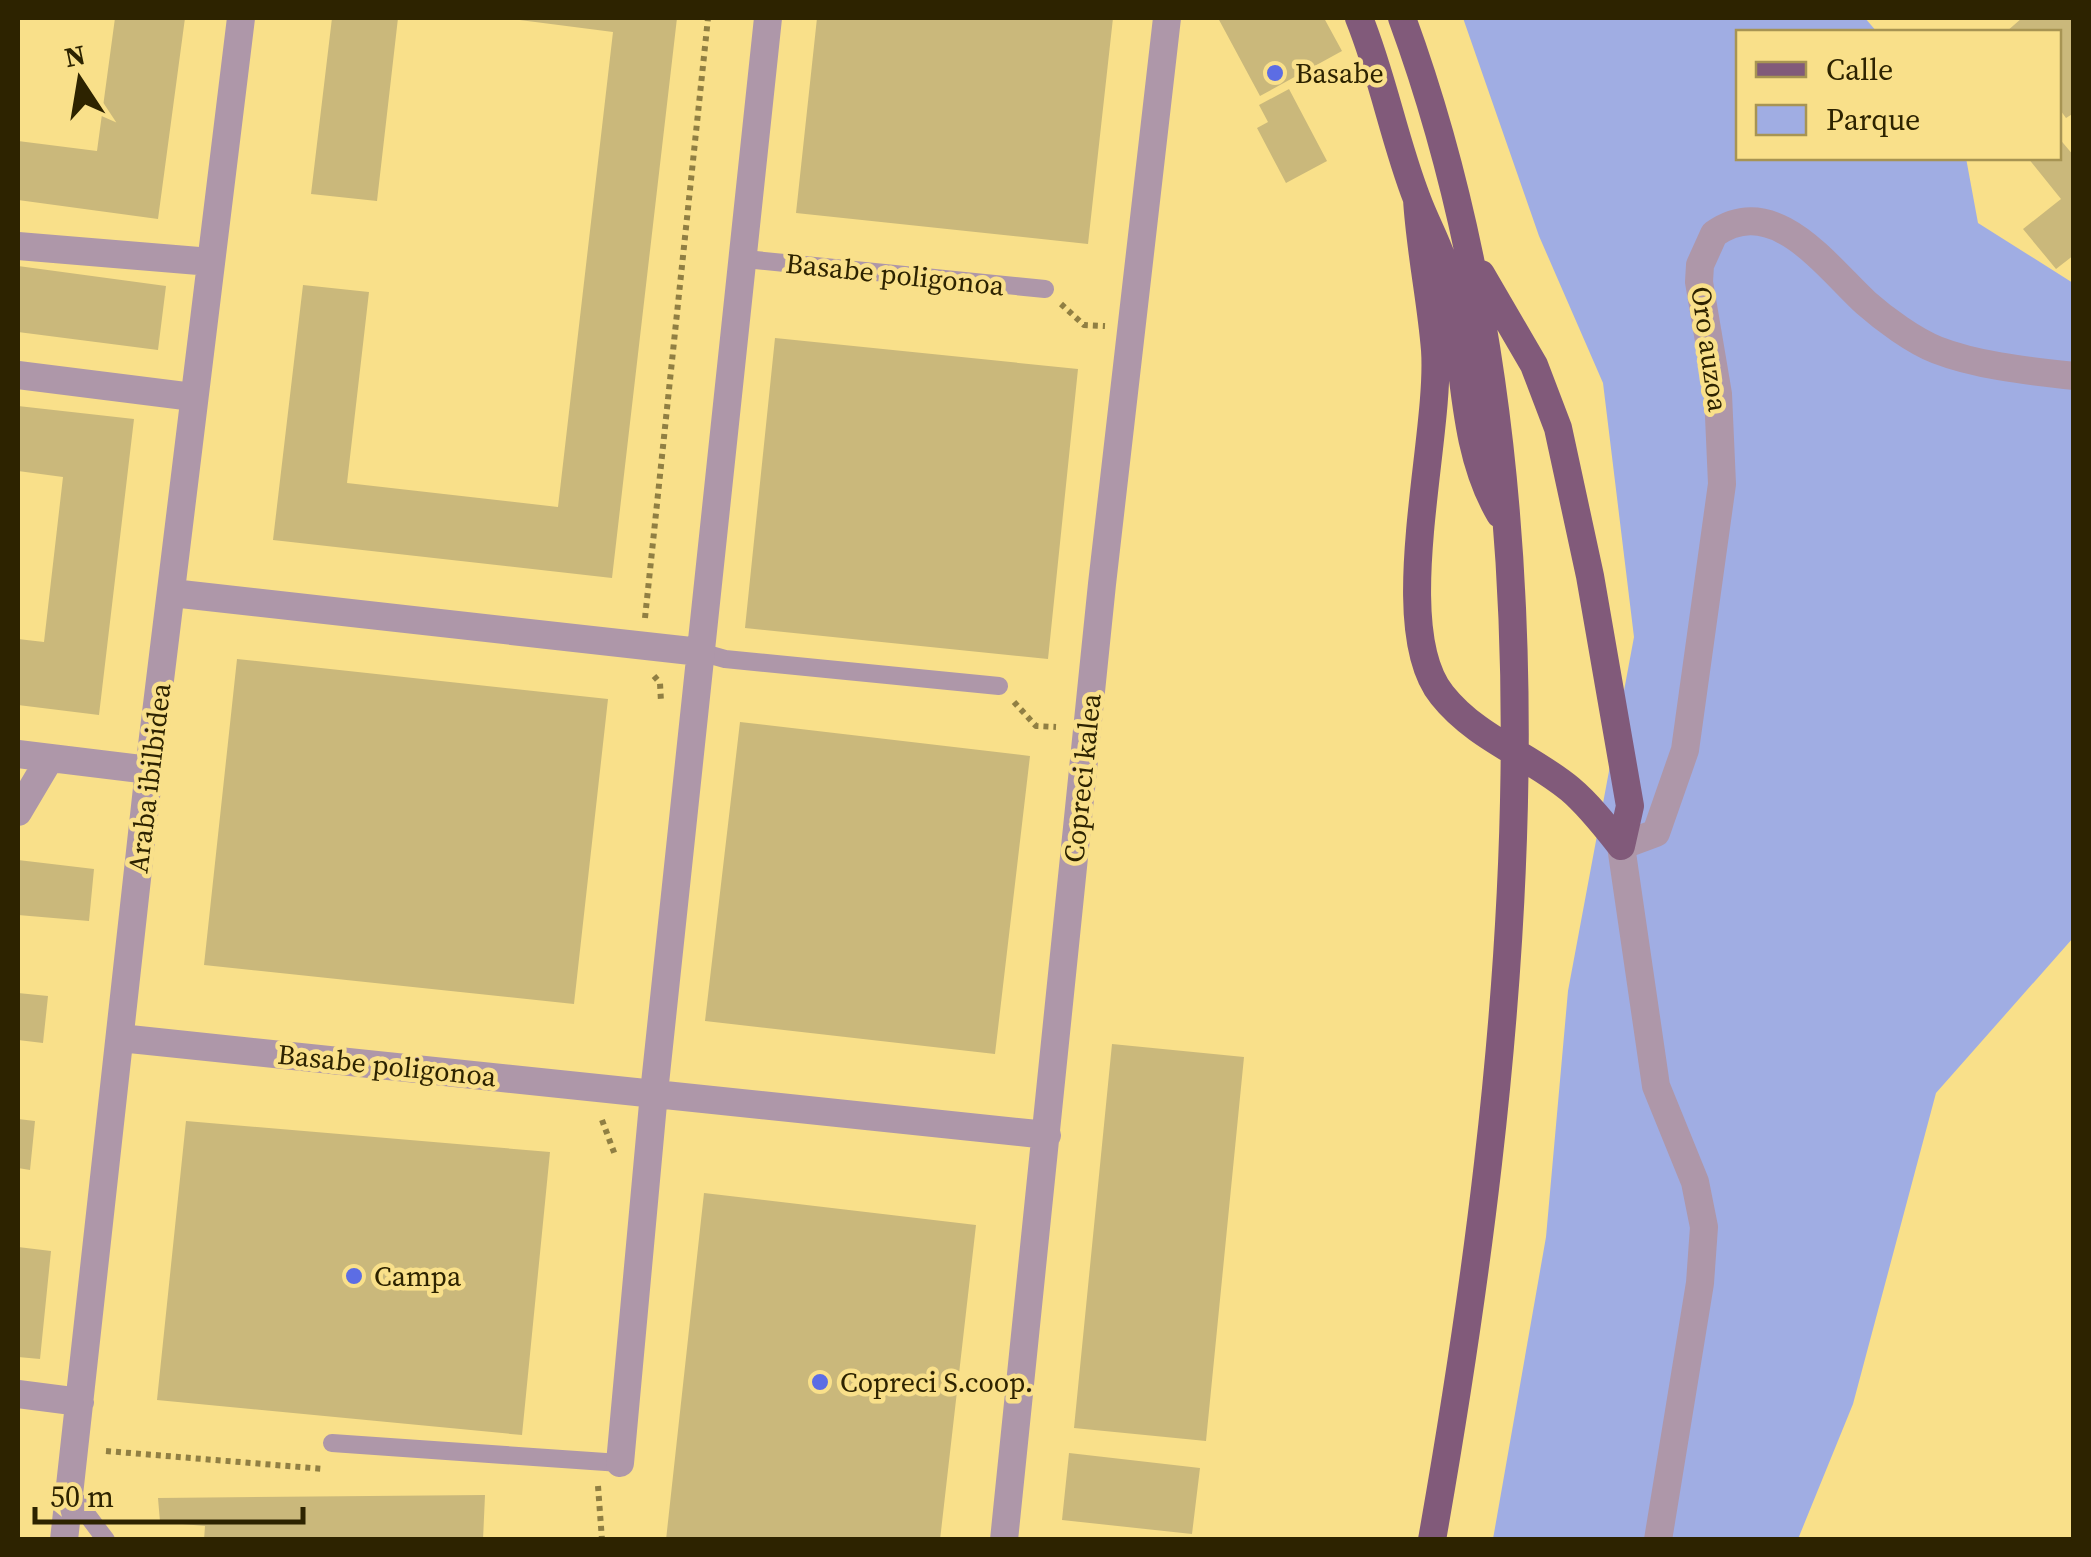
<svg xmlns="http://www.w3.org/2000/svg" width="2091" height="1557" font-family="'Source Serif 4',serif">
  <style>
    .green { fill: #a0ade3 }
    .building { fill: #cab87b }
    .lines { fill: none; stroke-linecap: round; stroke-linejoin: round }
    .path { stroke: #907f43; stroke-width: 6; stroke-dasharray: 5 5; stroke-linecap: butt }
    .service { stroke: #ae97a9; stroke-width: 18 }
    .minor { stroke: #ae97a9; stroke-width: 28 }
    .tertiary { stroke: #ae97a9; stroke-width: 28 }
    .primary { stroke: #815a7a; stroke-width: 28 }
    .poi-dot { fill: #5c6de4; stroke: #f9e08a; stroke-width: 4 }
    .labels { text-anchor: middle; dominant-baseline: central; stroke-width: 9; stroke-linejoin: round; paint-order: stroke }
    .poi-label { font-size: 28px; fill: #2d2300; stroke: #f9e08a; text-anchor: start }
    .street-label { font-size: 28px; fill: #2d2300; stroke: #f9e08a }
  </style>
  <rect width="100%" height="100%" fill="#f9e08a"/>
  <path class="green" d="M 1463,18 L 1865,18 L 1877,32 L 1738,32 L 1738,158 L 1966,158 L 1978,223 L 2073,283 L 2073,938 L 1936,1093 L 1853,1404 L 1798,1539 L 1493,1539 L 1546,1237 L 1568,991 L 1634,637 L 1603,383 L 1539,236 Z"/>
  <path class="building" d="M 115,18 L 185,18 L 158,219 L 18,200 L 18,141 L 97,151 Z
    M 332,18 L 398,18 L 377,201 L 311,194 Z
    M 505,18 L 677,18 L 612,578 L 273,540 L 303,285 L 369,292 L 347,483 L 558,507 L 613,32 Z
    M 817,18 L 1113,18 L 1088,244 L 796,213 Z
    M 1218,18 L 1324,18 L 1342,51 L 1260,96 Z
    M 2022,18 L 2074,18 L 2074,113 L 2066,118 L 2058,107 L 2058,32 L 2006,32 Z
    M 1289,89 L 1327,161 L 1286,183 L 1257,128 L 1268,122 L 1259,105 Z
    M 2058,137 L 2074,156 L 2074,255 L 2056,269 L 2023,229 L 2061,199 L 2028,158 L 2058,158 Z
    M 18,266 L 166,286 L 158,350 L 18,332 Z
    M 775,338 L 1078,369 L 1048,659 L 745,628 Z
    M 18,406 L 134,419 L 99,715 L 18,705 L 18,639 L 44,642 L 63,477 L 18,471 Z
    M 237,659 L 608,699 L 574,1004 L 204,965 Z
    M 740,722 L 1030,756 L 995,1054 L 705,1021 Z
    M 18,860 L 94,869 L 89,921 L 18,915 Z
    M 18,993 L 48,996 L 43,1043 L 18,1040 Z
    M 1112,1044 L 1244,1057 L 1206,1441 L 1074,1428 Z
    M 18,1119 L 35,1121 L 30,1170 L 18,1168 Z
    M 186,1121 L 550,1152 L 522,1435 L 157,1400 Z
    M 704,1193 L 976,1225 L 940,1540 L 666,1540 Z
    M 18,1247 L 51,1251 L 40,1359 L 18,1357 Z
    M 1069,1453 L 1200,1468 L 1192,1534 L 1062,1520 Z
    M 485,1495 L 483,1540 L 204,1540 L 205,1526 L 160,1522 L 158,1498 Z"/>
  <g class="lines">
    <path class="path" d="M 1061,304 L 1084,325 L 1105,326
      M 645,618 L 708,18
      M 654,676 L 660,683 L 661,702
      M 1014,702 L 1036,726 L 1056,727
      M 602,1120 L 615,1155
      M 106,1451 L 324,1469
      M 598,1486 L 602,1540"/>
    <path class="service" d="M 745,259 L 1045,289
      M 700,652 L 725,659 L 999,686
      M 332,1443 L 620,1463
      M 70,1492 L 106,1540"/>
    <path class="minor" d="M 18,246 L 211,262
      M 18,375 L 193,397
      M 172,593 L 700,652
      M 18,754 L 149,770
      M 18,812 L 50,758
      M 1621,846 L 1656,833 L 1685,750 L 1722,484 L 1718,394 L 1699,282 L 1700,265 L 1714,234 C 1774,192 1825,265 1866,303 C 1884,319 1914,341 1937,350 C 1978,366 2030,371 2074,376
      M 120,1038 L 1047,1135
      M 18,1394 L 80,1402
      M 620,1463 L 654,1093 L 768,18
      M 64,1540 L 149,770 L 241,18
      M 1004,1540 L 1102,584 L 1167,18"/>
    <path class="tertiary" d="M 1621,846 L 1656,1086 L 1695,1182 L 1704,1227 L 1700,1283 L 1658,1540"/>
    <path class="primary" d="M 1359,18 C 1383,77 1394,140 1417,199 C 1427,226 1441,249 1448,277 C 1466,354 1459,445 1500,514
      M 1402,18 C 1576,492 1518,1052 1432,1540
      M 1417,199 C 1420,250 1431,300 1435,350 C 1441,438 1387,627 1442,695 C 1476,738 1529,755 1570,789 C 1589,805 1606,827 1621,846
      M 1481,274 L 1534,365 L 1558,428 L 1590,576 L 1630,806 L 1621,846"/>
  </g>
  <g class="poi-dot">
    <circle cx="1275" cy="73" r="10"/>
    <circle cx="354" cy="1276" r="10"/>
    <circle cx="820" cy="1382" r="10"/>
  </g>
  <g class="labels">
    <g class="poi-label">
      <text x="1295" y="73">Basabe</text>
      <text x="374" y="1276">Campa</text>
      <text x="840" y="1382">Copreci S.coop.</text>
    </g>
    <g class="street-label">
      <text transform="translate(895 274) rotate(6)">Basabe poligonoa</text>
      <text transform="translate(1710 349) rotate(82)">Oro auzoa</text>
      <text transform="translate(149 778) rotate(-83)">Araba ibilbidea</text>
      <text transform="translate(1082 778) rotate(-84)">Copreci kalea</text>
      <text transform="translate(387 1065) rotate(6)">Basabe poligonoa</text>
    </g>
  </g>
  <rect width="2091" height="1557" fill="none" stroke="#2d2300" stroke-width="40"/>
  <rect x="1736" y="30" width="325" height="130" fill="#f9e08a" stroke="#a79453" stroke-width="2.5"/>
  <rect x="1756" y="62" width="50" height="15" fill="#815a7a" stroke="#a79453" stroke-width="2.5"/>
  <text x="1826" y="80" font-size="30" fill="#2d2300">Calle</text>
  <rect x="1756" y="105" width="50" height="30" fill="#a0ade3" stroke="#a79453" stroke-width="2.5"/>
  <text x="1826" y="130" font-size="30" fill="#2d2300">Parque</text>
  <g transform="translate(80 80) rotate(348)" stroke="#f9e08a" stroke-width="8" paint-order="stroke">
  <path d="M0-8L18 38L0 25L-18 38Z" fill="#2d2300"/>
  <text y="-15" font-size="28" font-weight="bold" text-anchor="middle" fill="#2d2300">N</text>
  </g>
  <path d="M35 1507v15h268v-15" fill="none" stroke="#2d2300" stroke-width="5"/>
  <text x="50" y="1507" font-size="30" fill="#2d2300" stroke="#f9e08a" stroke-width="8" paint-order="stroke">50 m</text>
</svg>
